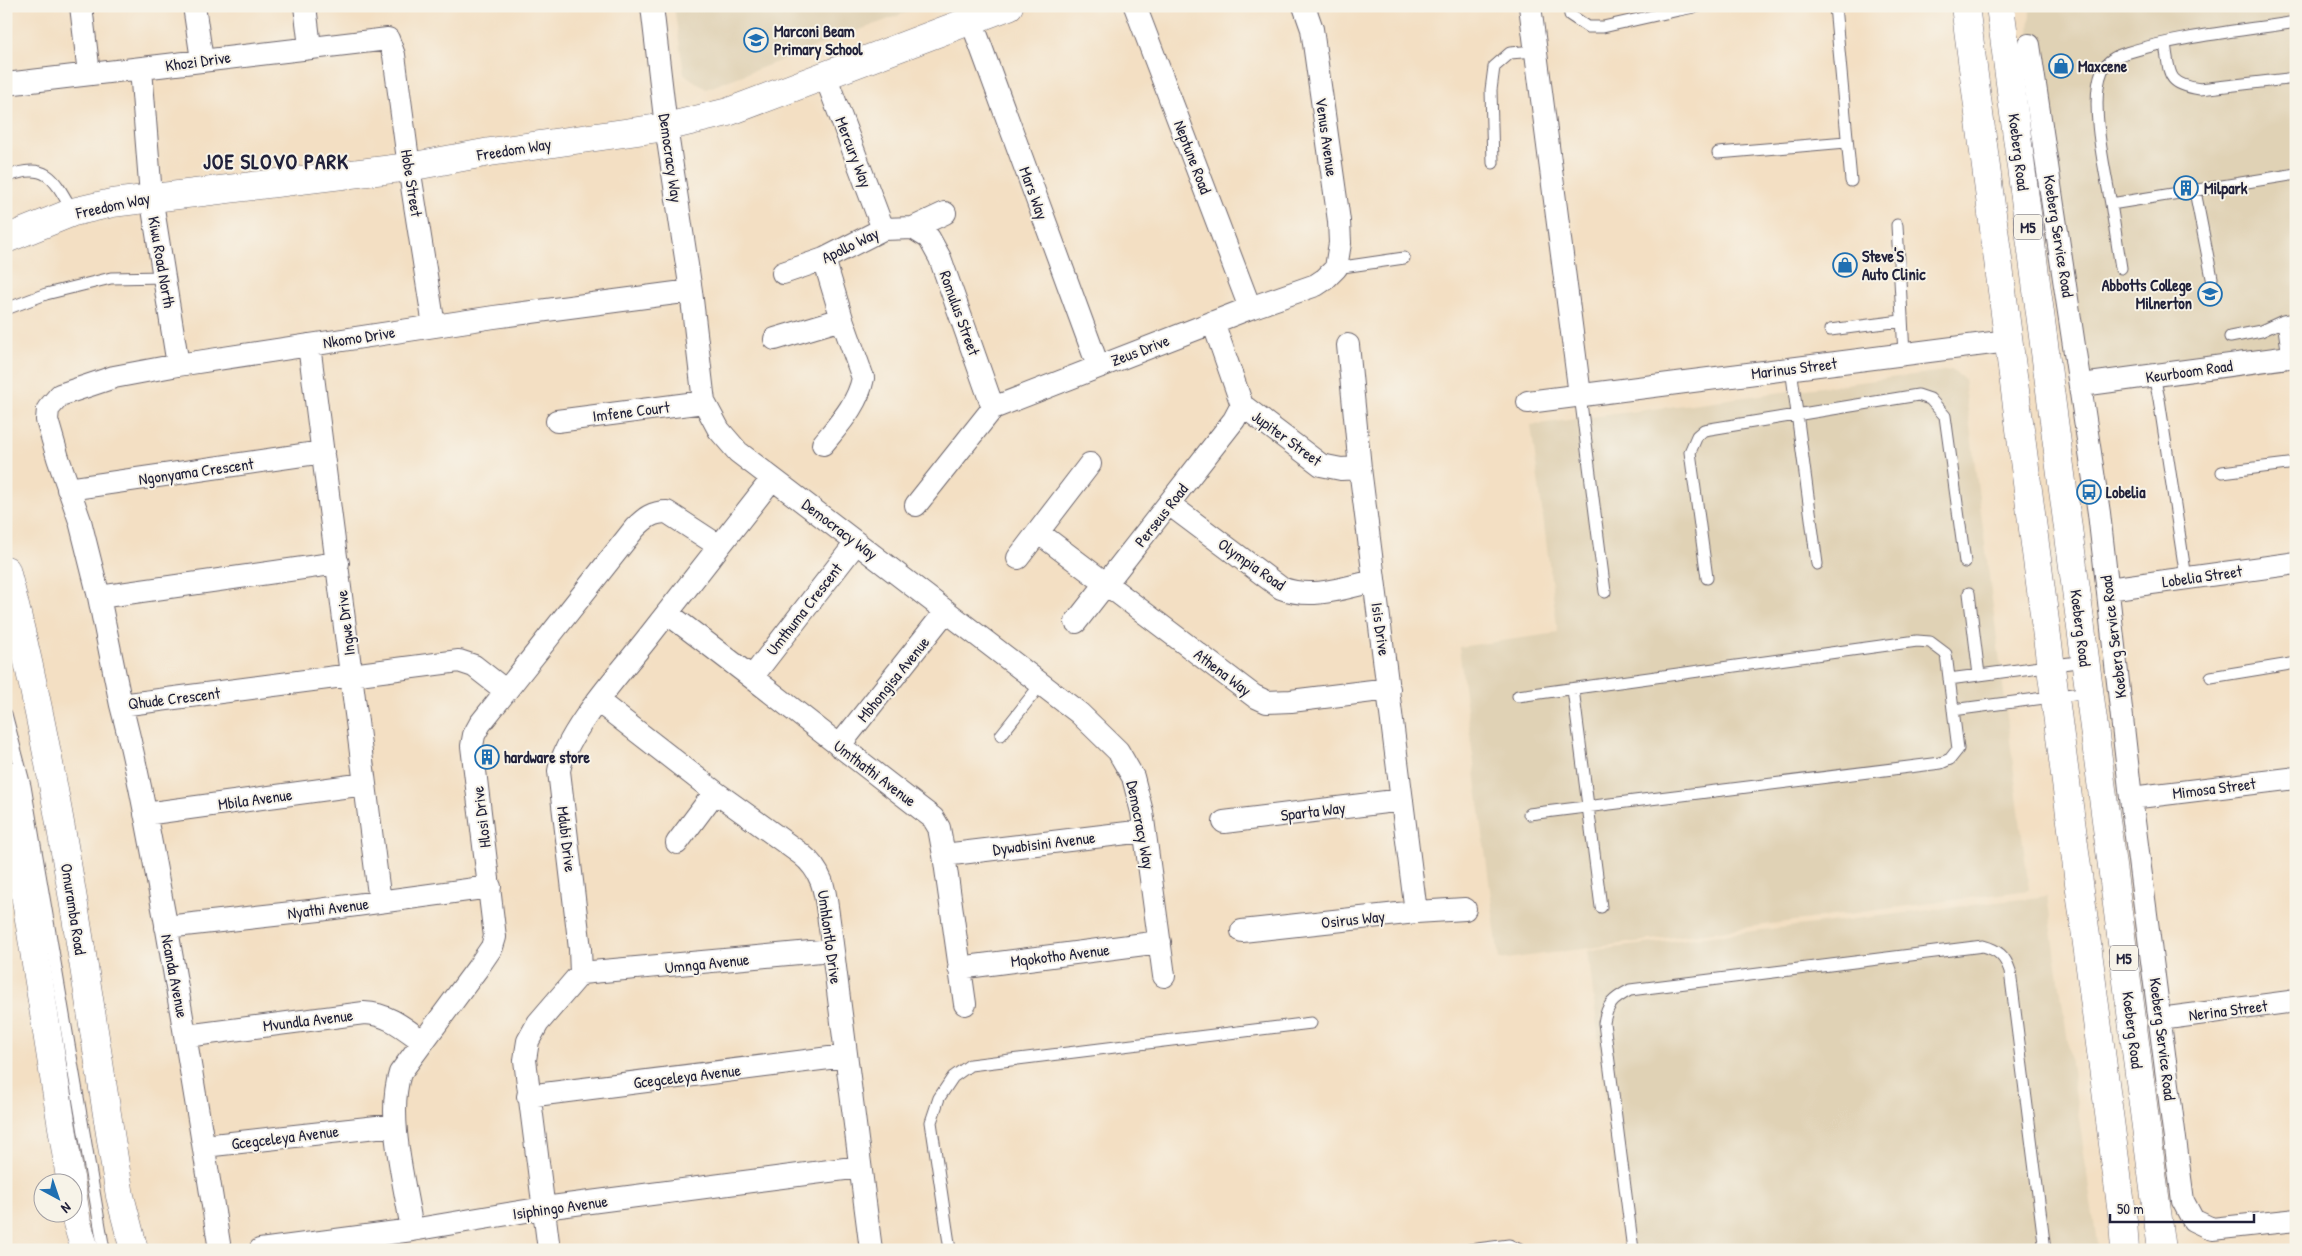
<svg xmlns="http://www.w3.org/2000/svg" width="2302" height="1256" font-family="'Patrick Hand',sans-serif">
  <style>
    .built { fill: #e0d2b5 }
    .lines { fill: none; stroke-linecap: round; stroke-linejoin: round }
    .lane-casing { stroke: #6b646b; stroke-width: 13 }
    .street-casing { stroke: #6b646b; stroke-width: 24 }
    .secondary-casing { stroke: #6b646b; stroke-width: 29 }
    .primary-casing { stroke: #6b646b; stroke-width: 29 }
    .lane { stroke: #fff; stroke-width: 11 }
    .street { stroke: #fff; stroke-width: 22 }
    .secondary { stroke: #fff; stroke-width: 28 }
    .primary { stroke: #fff; stroke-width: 28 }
    .labels { text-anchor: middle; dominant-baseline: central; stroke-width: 4; stroke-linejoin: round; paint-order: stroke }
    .shield { fill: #f7f3e8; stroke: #62616f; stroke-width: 1 }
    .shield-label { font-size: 15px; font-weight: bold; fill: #22223b }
    .poi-label { font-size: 16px; font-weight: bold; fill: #22223b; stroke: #f7f3e8; text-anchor: start }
    .street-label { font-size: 16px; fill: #22223b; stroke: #f7f3e8 }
    .district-label { font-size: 21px; font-weight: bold; letter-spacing: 1px; fill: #22223b; stroke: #f7f3e8 }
  </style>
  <rect width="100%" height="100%" fill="#f7f3e8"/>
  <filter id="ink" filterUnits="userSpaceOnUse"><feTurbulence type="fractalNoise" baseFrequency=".02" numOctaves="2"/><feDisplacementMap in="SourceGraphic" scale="10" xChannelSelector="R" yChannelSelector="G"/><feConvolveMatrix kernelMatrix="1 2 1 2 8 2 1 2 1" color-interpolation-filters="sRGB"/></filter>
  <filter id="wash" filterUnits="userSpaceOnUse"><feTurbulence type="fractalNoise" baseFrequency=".0096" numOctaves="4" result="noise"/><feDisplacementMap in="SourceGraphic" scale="20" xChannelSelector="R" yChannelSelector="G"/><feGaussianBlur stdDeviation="1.12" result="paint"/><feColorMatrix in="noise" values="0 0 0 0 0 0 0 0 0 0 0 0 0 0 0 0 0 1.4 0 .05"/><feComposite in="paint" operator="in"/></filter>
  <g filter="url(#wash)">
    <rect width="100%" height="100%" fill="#f3dfc3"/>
    <path class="built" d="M 674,6 L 923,6 L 706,89 L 684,74 Z
      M 2030,6 L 2296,6 L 2296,356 L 2082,385 L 2029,45 Z
      M 1951,370 L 1964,379 L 2029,890 L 1499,960 L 1459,647 L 1558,633 L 1531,425 Z
      M 2047,896 L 2098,1250 L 1624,1250 L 1588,951 Z"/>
  </g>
  <g filter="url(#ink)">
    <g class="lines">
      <g class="lane-casing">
        <path id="lane" d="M 1569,6 L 1570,15 L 1588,27 L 1603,27 L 1679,10
          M 1679,6 L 1679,10 L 1699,6
          M 1835,6 L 1851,181
          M 2296,22 C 2240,31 2180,36 2126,53 C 2117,55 2106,62 2102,71 C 2089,102 2105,171 2111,204 L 2296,174
          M 2165,44 C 2170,74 2166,84 2200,89 L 2296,78
          M 1718,153 L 1846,142
          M 1493,163 L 1491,90 L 1494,67 L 1510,53 L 1536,51
          M 6,177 C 47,160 55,180 73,212
          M 2195,191 L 2212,278
          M 2111,204 L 2121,268
          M 1897,225 L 1904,354
          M 1336,268 L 1404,258
          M 6,309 L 46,294 L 111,278 L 165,277
          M 1830,330 L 1901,321
          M 2230,337 L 2261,331 L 2283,321
          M 2288,357 L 2283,321 L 2296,319
          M 1791,368 L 1817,564
          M 2154,376 L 2159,399 L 2186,578
          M 1580,395 L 1605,592
          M 2222,472 L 2296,463
          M 1707,578 L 1690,452 L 1697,436 L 1704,430 L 1918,395 L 1930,399 L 1945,416 L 1965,562
          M 1969,593 L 1979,675
          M 2211,677 L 2296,663
          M 1949,679 L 2085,661
          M 1573,689 L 1601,907
          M 1518,696 L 1917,641 L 1930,642 L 1946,654 L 1958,749 L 1950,759 L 1941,763 L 1529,814
          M 1953,710 L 2089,692
          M 6,714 L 25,786 L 104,1250
          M 1001,735 L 1041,684
          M 950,1250 L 931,1122 L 939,1098 L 953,1077 L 970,1065 L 1311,1023
          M 1469,1250 L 1509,1245 L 1520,1250
          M 1633,1250 L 1604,1023 C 1607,1004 1613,999 1630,990 L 1983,946 C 1998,950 2005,956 2010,971 L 2045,1250"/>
      </g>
      <g class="street-casing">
        <path id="street" d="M 81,6 L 89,74
          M 194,6 L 202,60
          M 305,6 L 310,47
          M 652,6 L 666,127 L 691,291 L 704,402 L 719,430 L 738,452 L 1079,713 L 1118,751 L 1133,777 L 1142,812 L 1164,976
          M 966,6 L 1098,366
          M 1135,6 L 1250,308
          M 1530,6 L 1580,395
          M 2029,45 L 2099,513 L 2131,798 L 2183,1201 L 2193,1220 L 2212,1229 L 2296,1220
          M 141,69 L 151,196 L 178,365
          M 825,75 L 883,229
          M 6,84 L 388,39 L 394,55 L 409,167 L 434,326
          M 913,228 L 929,238 L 940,258 L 993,408
          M 783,273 L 824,259 L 883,229 L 913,228 L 945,213
          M 1213,322 L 1242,405 L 1321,465 L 1341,469 L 1360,468
          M 775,339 L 842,319
          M 309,345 L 380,902
          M 1348,345 L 1360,468 L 1416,912
          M 2082,385 L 2296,356
          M 1528,402 L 2008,341
          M 557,421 L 704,402
          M 823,444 C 839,424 858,404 863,378 L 842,319 L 824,259
          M 68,489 L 323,452
          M 1169,504 L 1281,588 C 1312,600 1343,588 1374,581
          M 916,505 L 993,408 L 1250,308 L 1316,285 L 1325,279 L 1336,268 L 1340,243 L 1339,221 L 1312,29 L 1304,6
          M 1039,533 L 1254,696 L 1267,702 L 1291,701 L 1389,689
          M 1018,558 L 1090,464
          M 338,563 L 99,597 L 121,705 L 459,661 L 474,666 L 506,691
          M 2108,589 L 2296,563
          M 99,597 L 80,521 L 58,458 L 47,420 L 48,409 L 60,395 L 114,377 L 178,365 L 494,317 L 691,291
          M 667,613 C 757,680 844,750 933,818 L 939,828 L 944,855 L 965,1004
          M 1076,622 L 1234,420 L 1242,405
          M 753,676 L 856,543
          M 598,701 L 715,792 L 801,854 C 827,875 825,897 830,928 L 871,1250
          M 121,705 C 140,777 152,851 166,924 C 185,1033 203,1141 220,1250
          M 839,746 L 946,611
          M 2131,798 L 2296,778
          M 145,814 L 365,784
          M 1224,822 L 1402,800
          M 677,843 L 715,792
          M 944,855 L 1144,831
          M 166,927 L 319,910 L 490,887
          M 1242,931 L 1416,912 L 1465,909
          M 959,968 L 1160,942
          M 581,973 L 832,950
          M 2160,1019 L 2296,1001
          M 186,1036 L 364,1013 C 388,1014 403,1027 422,1041
          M 528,1096 L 845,1056
          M 204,1146 L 395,1125
          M 412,1230 C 405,1184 386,1117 400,1073 L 477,969 L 492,947 L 495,937 L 472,746 L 474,735 L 480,724 L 635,528 C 645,518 652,512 667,512 L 719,546
          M 260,1250 L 412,1230 L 544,1208 L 860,1167
          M 549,1250 L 525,1060 L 528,1041 L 538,1023 L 581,973 L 580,949 L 559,771 C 565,733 621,672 646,640 C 688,586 730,532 772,479"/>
      </g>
      <g class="secondary-casing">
        <path id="secondary" d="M 6,239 L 73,212 L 112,203 L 409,167 L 490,152 L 666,127 L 728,112 L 1009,6
          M 6,570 C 59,775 86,987 120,1196 L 134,1250
          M 6,774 L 71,1184
          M 72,1191 L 77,1223 L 85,1250"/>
      </g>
      <g class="primary-casing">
        <path id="primary" d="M 1965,6 L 2123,1221 L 2125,1250
          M 2000,6 L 2162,1250"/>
      </g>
      <use href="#lane" class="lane"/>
      <use href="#street" class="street"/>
      <use href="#secondary" class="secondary"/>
      <use href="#primary" class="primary"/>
    </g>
  </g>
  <defs>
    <g id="school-ring" transform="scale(1.25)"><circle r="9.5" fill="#f7f3e8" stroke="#1f6fb2" stroke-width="1.5"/><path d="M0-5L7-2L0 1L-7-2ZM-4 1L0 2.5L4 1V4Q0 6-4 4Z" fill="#1f6fb2"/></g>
    <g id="shop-ring" transform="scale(1.25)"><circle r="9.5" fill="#f7f3e8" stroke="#1f6fb2" stroke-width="1.5"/><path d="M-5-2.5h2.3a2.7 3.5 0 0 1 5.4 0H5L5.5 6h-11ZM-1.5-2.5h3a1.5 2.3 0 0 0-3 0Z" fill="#1f6fb2"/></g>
    <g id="building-ring" transform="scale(1.25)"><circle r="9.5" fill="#f7f3e8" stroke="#1f6fb2" stroke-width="1.5"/><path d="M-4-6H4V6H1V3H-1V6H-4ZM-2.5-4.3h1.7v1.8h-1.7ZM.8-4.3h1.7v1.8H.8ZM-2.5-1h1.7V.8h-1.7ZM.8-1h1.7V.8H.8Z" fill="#1f6fb2"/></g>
    <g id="bus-ring" transform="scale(1.25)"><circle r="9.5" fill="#f7f3e8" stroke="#1f6fb2" stroke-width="1.5"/><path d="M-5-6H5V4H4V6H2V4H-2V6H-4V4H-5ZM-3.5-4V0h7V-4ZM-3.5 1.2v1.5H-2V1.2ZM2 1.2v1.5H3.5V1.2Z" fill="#1f6fb2"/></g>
  </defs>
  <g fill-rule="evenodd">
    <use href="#school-ring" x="756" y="40"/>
    <use href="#shop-ring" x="2061" y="66"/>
    <use href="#building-ring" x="2186" y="188"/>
    <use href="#shop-ring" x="1845" y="265"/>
    <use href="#school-ring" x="2210" y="294"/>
    <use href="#bus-ring" x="2089" y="492"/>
    <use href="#building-ring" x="487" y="757"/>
  </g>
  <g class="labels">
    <g class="shield">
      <rect x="2014" y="214.5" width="28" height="25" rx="4"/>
      <rect x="2110" y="945.5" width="28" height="25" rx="4"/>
    </g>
    <g class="shield-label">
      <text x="2028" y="227">M5</text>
      <text x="2124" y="958">M5</text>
    </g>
    <g class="poi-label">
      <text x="774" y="31">Marconi Beam<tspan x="774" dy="18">Primary School</tspan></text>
      <text x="2078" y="66">Maxcene</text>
      <text x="2204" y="188">Milpark</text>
      <text x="1862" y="256">Steve'S<tspan x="1862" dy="18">Auto Clinic</tspan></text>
      <text x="2192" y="285" text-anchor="end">Abbotts College<tspan x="2192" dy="18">Milnerton</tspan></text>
      <text x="2106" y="492">Lobelia</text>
      <text x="504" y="757">hardware store</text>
    </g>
    <g class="street-label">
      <text transform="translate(198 61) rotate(-8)">Khozi Drive</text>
      <text transform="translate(1327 137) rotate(82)">Venus Avenue</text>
      <text transform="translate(514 149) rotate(-9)">Freedom Way</text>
      <text transform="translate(854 152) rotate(69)">Mercury Way</text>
      <text transform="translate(2019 152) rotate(83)">Koeberg Road</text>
      <text transform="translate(1193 157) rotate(69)">Neptune Road</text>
      <text transform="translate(671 158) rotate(82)">Democracy Way</text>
      <text transform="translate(412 183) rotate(81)">Hobe Street</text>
      <text transform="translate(1034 193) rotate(70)">Mars Way</text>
      <text transform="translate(113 205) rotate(-12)">Freedom Way</text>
      <text transform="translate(2059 236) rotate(81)">Koeberg Service Road</text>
      <text transform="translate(850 245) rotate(-26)">Apollo Way</text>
      <text transform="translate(162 262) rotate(80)">Kiwu Road North</text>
      <text transform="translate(960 313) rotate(70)">Romulus Street</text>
      <text transform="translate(359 337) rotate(-9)">Nkomo Drive</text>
      <text transform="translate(1140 350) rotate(-21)">Zeus Drive</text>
      <text transform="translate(1794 368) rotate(-7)">Marinus Street</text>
      <text transform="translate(2189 371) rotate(-8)">Keurboom Road</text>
      <text transform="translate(631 411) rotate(-7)">Imfene Court</text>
      <text transform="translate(1287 438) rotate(36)">Jupiter Street</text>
      <text transform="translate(196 471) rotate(-8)">Ngonyama Crescent</text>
      <text transform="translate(1161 515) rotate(-52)">Perseus Road</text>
      <text transform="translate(840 529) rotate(37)">Democracy Way</text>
      <text transform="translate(1252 564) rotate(35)">Olympia Road</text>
      <text transform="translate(2202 576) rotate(-8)">Lobelia Street</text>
      <text transform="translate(804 609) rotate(-52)">Umthuma Crescent</text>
      <text transform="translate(345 623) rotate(-97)">Ingwe Drive</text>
      <text transform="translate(2081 628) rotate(83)">Koeberg Road</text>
      <text transform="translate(1381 629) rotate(82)">Isis Drive</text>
      <text transform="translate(2113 637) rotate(-97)">Koeberg Service Road</text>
      <text transform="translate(1223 672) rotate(37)">Athena Way</text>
      <text transform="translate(893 679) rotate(-51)">Mbhongisa Avenue</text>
      <text transform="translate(174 698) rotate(-7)">Qhude Crescent</text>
      <text transform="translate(875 773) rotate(37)">Umthathi Avenue</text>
      <text transform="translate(2214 788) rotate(-7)">Mimosa Street</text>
      <text transform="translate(255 799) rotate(-8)">Mbila Avenue</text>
      <text transform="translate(1313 811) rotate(-7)">Sparta Way</text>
      <text transform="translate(481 817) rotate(-97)">Hlosi Drive</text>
      <text transform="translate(1141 825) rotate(79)">Democracy Way</text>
      <text transform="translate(567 839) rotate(83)">Mdubi Drive</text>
      <text transform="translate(1044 843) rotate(-7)">Dywabisini Avenue</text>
      <text transform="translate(328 908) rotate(-7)">Nyathi Avenue</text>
      <text transform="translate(74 909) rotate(81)">Omuramba Road</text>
      <text transform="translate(1353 919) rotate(-6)">Osirus Way</text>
      <text transform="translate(830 937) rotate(82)">Umhlontlo Drive</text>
      <text transform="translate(1060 955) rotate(-7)">Mqokotho Avenue</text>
      <text transform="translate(707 963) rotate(-6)">Umnga Avenue</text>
      <text transform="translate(175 976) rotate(79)">Ncanda Avenue</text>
      <text transform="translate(2228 1010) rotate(-7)">Nerina Street</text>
      <text transform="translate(308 1020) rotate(-7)">Mvundla Avenue</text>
      <text transform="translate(2133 1030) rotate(83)">Koeberg Road</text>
      <text transform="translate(2163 1039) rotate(83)">Koeberg Service Road</text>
      <text transform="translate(687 1076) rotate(-7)">Gcegceleya Avenue</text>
      <text transform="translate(285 1137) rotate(-7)">Gcegceleya Avenue</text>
      <text transform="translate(560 1207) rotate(-8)">Isiphingo Avenue</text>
    </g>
    <g class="district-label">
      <text x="276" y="161">JOE SLOVO PARK</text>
    </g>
  </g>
  <rect width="2302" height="1256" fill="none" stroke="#f7f3e8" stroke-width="25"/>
  <g transform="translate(58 1198) rotate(140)"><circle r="24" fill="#f7f3e8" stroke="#a29fa3"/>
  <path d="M0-4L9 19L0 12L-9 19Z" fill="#1f6fb2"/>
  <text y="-8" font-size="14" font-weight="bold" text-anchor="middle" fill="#22223b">N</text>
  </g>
  <path d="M2110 1214v8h144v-8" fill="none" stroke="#22223b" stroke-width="2.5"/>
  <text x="2117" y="1214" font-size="15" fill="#22223b" stroke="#f7f3e8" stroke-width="4" paint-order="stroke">50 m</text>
</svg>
